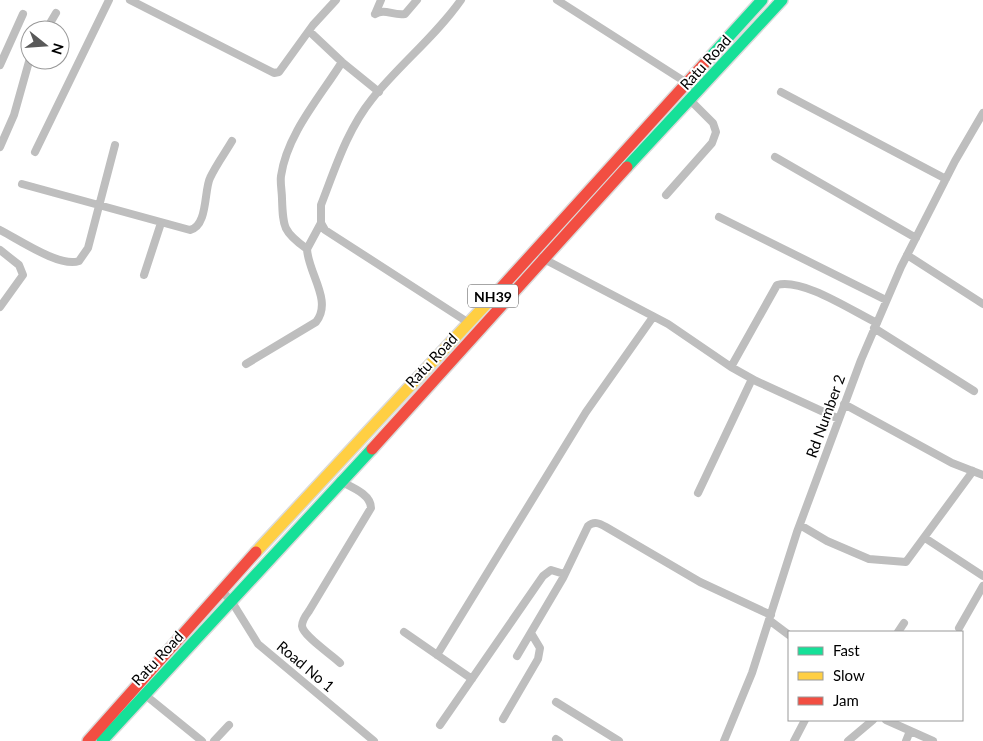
<svg xmlns="http://www.w3.org/2000/svg" width="983" height="741" font-family="Lato,sans-serif">
  <style>
    .lines { fill: none; stroke-linecap: round; stroke-linejoin: round }
    .fast-casing { stroke: #dbdbdb; stroke-width: 14 }
    .slow-casing { stroke: #dbdbdb; stroke-width: 14 }
    .jam-casing { stroke: #dbdbdb; stroke-width: 14 }
    .street { stroke: #bebebe; stroke-width: 8 }
    .fast { stroke: #16e098; stroke-width: 11 }
    .slow { stroke: #ffcf43; stroke-width: 11 }
    .jam { stroke: #f24e42; stroke-width: 11 }
    .labels { text-anchor: middle; dominant-baseline: central; stroke-width: 4; stroke-linejoin: round; paint-order: stroke }
    .shield { fill: #fff; stroke: #4c4c4c; stroke-width: 1 }
    .shield-label { font-size: 14px; font-weight: bold; fill: #000 }
    .street-label { font-size: 15px; fill: #000; stroke: #fff }
  </style>
  <rect width="100%" height="100%" fill="#fff"/>
  <g class="lines">
    <g class="fast-casing">
      <path id="fast" d="M 704,64 L 762,0
        M 627,167 L 782,0
        M 102,741 L 372,449"/>
    </g>
    <g class="slow-casing">
      <path id="slow" d="M 256,552 L 491,299"/>
    </g>
    <g class="jam-casing">
      <path id="jam" d="M 491,299 L 704,64
        M 372,449 L 627,167
        M 88,741 L 256,552"/>
    </g>
    <path class="street" d="M 130,0 L 274,73 L 279,72 L 313,25 L 336,0
      M 461,0 C 435,37 400,64 372,99 C 347,130 335,169 321,205 L 321,223 L 325,230 L 469,323
      M 557,0 L 687,83
      M 375,14 C 385,8 393,16 405,14 L 417,0
      M 375,14 L 381,0
      M 46,30 L 56,13
      M 309,31 L 342,62 L 379,92
      M 0,65 L 23,14
      M 781,92 L 946,179
      M 0,147 L 14,115 L 30,58
      M 35,152 L 109,0
      M 775,157 L 916,238
      M 22,184 L 190,230 C 208,226 204,190 210,178 C 216,165 225,153 232,141
      M 666,195 L 712,143 L 716,132 L 713,123 L 691,101
      M 719,217 L 886,300
      M 0,230 C 18,239 60,268 79,261 L 88,248 L 115,145
      M 307,249 C 283,232 283,227 282,199 C 282,191 280,183 281,176 C 287,134 320,97 342,62
      M 0,250 L 19,265 L 23,275 L 0,307
      M 907,255 L 983,304
      M 542,258 L 668,324 L 731,367 L 756,381 L 839,419
      M 144,275 L 161,223
      M 874,328 L 974,391
      M 246,364 L 316,322 C 333,301 308,273 307,249 L 321,223
      M 731,367 L 777,285 C 803,278 852,311 877,323
      M 844,404 L 952,463 L 983,475
      M 340,481 C 351,487 371,494 371,508 L 309,611 C 306,615 302,620 302,626 C 303,636 332,655 340,663
      M 698,493 L 752,379
      M 800,525 L 827,541 L 869,559 L 906,562 L 973,471
      M 925,538 L 983,576
      M 221,590 L 232,602 L 258,644 L 374,741
      M 769,620 L 789,635
      M 959,628 L 983,586
      M 404,632 L 472,679
      M 898,632 L 904,623
      M 437,655 L 586,412 L 653,317
      M 517,656 L 563,578 L 588,526 C 594,521 599,523 606,527 L 700,582 L 771,615
      M 144,694 L 202,741
      M 556,702 L 619,741
      M 503,719 L 538,659 L 540,648 L 531,633
      M 886,720 L 933,741
      M 440,725 L 543,576 L 551,570 L 564,574
      M 556,739 L 559,741
      M 214,741 L 229,725
      M 724,741 L 752,673 L 797,532 L 861,360 L 901,267 L 955,161 L 983,113
      M 794,741 L 805,720
      M 848,741 L 873,720
      M 906,741 L 910,731"/>
    <use href="#fast" class="fast"/>
    <use href="#slow" class="slow"/>
    <use href="#jam" class="jam"/>
  </g>
  <g class="labels">
    <rect class="shield" x="468" y="284.5" width="50" height="23" rx="4"/>
    <g class="shield-label">
      <text x="493" y="296">NH39</text>
    </g>
    <g class="street-label">
      <text transform="translate(705 62) rotate(-48)">Ratu Road</text>
      <text transform="translate(431 360) rotate(-47)">Ratu Road</text>
      <text transform="translate(825 416) rotate(-70)">Rd Number 2</text>
      <text transform="translate(157 658) rotate(-47)">Ratu Road</text>
      <text transform="translate(306 666) rotate(40)">Road No 1</text>
    </g>
  </g>
  <rect x="788" y="631" width="175" height="90" fill="#ffffff" stroke="#999999"/>
  <rect x="798" y="647" width="25" height="8" fill="#16e098" stroke="#999999"/>
  <text x="833" y="656" font-size="15" fill="#000000">Fast</text>
  <rect x="798" y="672" width="25" height="8" fill="#ffcf43" stroke="#999999"/>
  <text x="833" y="681" font-size="15" fill="#000000">Slow</text>
  <rect x="798" y="697" width="25" height="8" fill="#f24e42" stroke="#999999"/>
  <text x="833" y="706" font-size="15" fill="#000000">Jam</text>
  <g transform="translate(45 45) rotate(107)"><circle r="24" fill="#ffffff" stroke="#999999"/>
  <path d="M0-4L9 19L0 12L-9 19Z" fill="#595959"/>
  <text y="-8" font-size="14" font-weight="bold" text-anchor="middle" fill="#000000">N</text>
  </g>
</svg>
